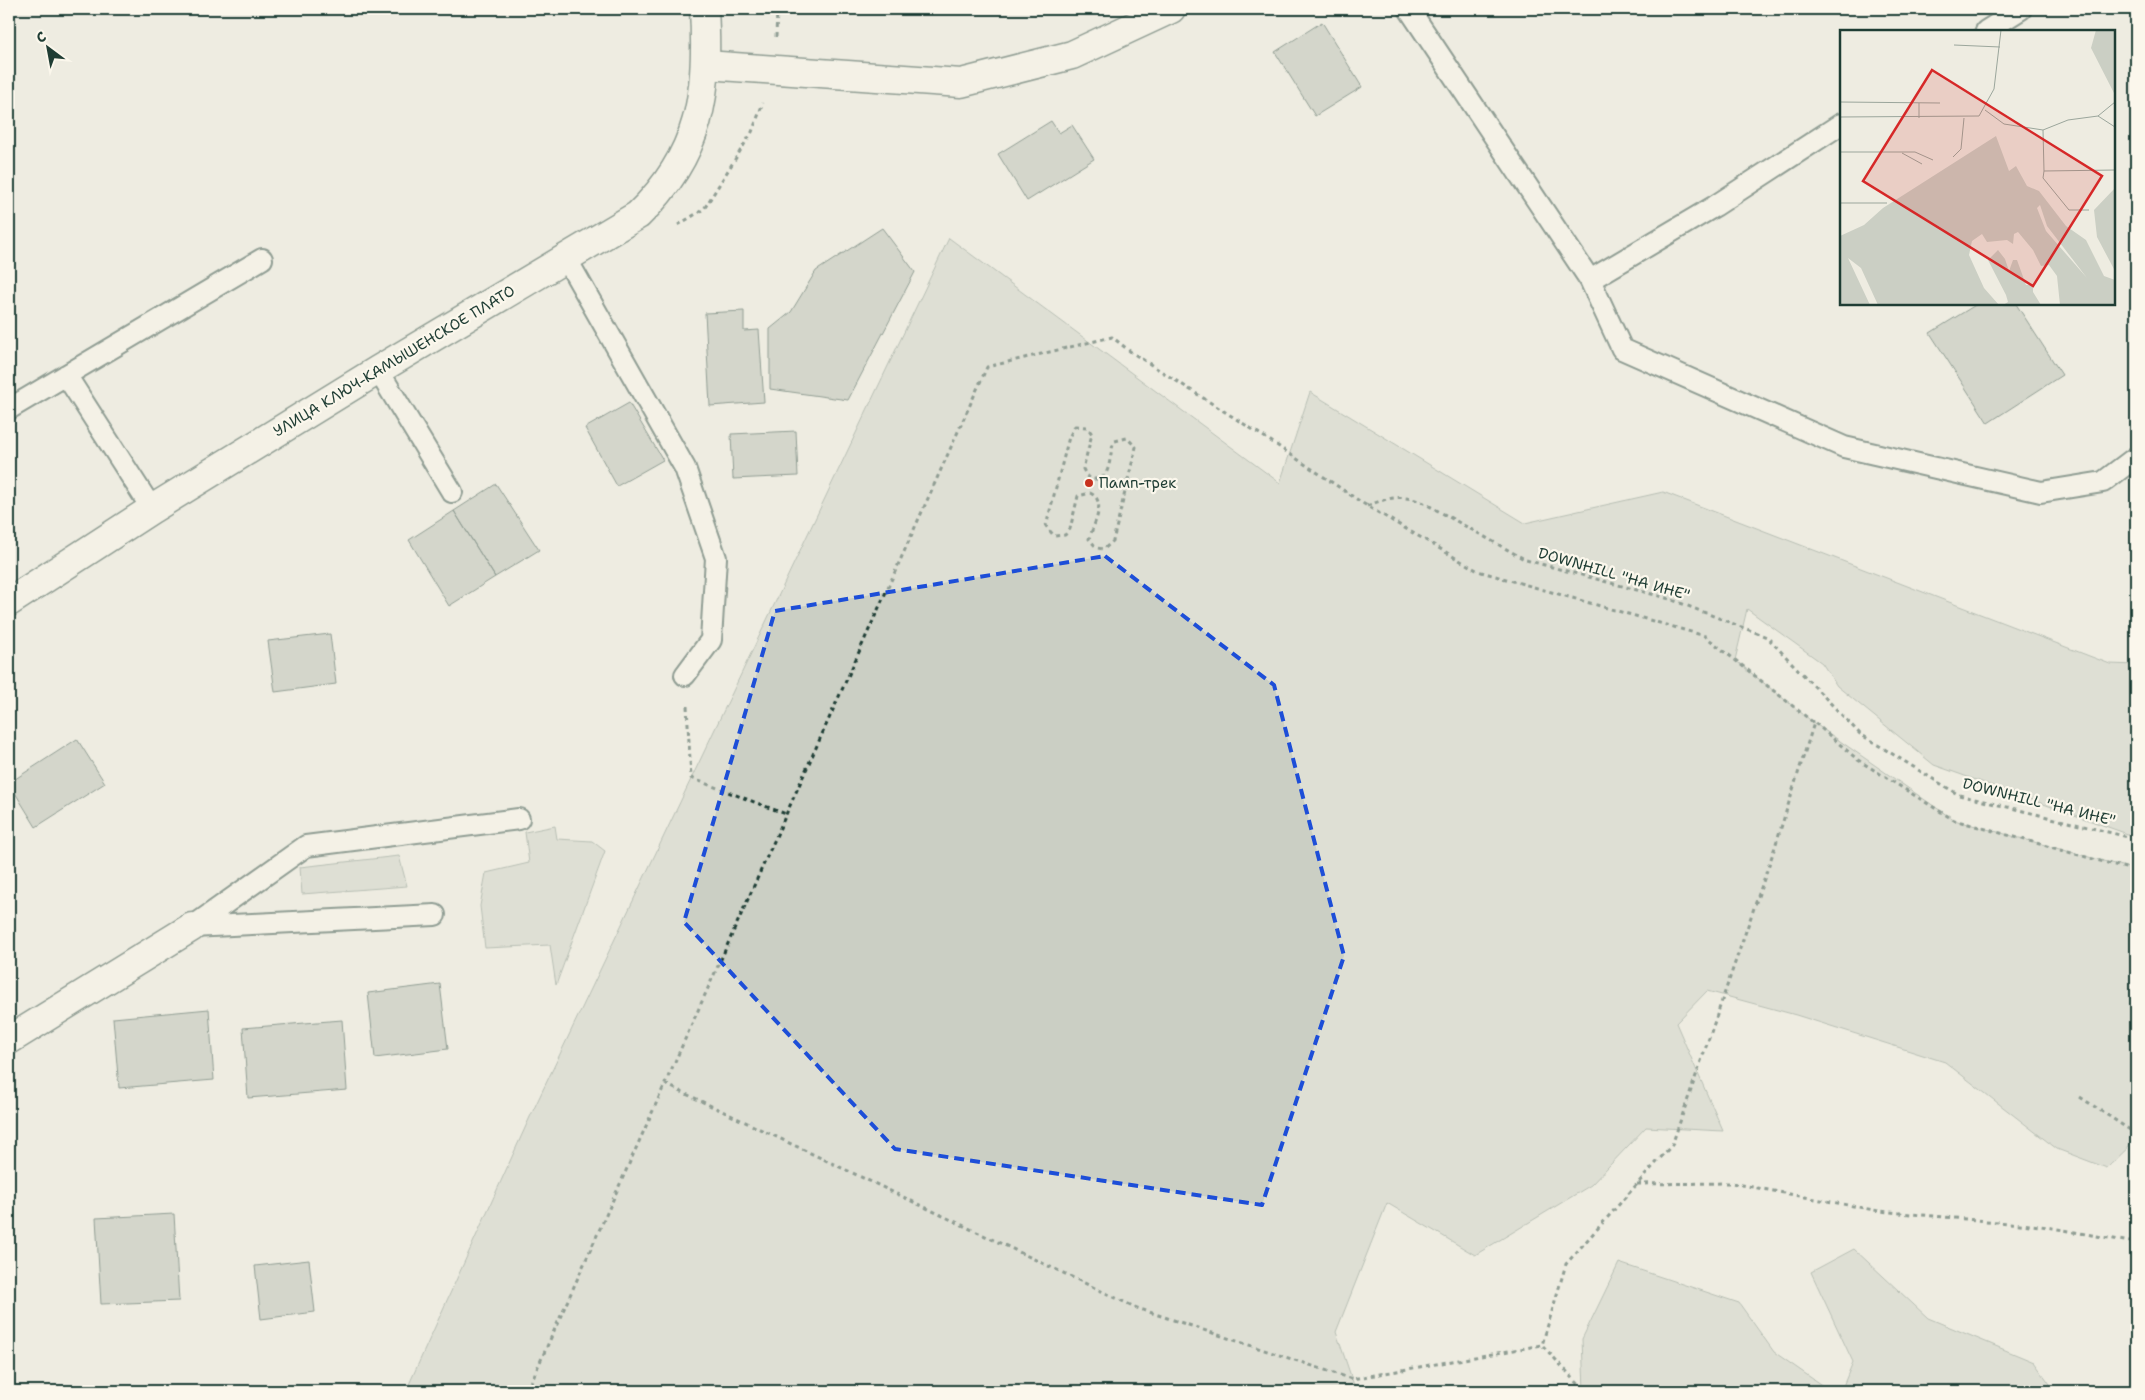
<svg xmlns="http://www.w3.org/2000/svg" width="2145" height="1400" font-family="'Shantell Sans',sans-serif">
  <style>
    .green { fill: #cbcfc4; stroke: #75867c }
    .building { fill: #b4bbb0; stroke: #1f3d34 }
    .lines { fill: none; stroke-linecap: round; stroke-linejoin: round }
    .lane-casing { stroke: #1f3d34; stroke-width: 24 }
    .street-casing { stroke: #1f3d34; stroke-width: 31 }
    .secondary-casing { stroke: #1f3d34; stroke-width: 31 }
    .path { stroke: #1f3d34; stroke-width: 3; stroke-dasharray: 4 4; stroke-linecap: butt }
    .lane { stroke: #fbf7ec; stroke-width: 20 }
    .street { stroke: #fbf7ec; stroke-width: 28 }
    .secondary { stroke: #fbf7ec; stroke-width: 28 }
    .marked { fill: none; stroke: #1d4ed8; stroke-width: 4; stroke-dasharray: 10 6; stroke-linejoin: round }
    .poi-dot { fill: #c8321e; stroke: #fbf7ec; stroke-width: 2 }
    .labels { text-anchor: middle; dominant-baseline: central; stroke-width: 4.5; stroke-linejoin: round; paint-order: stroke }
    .street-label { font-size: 15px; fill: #1f3d34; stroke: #fbf7ec }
    .poi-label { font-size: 15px; fill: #1f3d34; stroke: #fbf7ec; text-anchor: start }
    .inset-road { fill: none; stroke: #9ba69c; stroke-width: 1 }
    .view { fill: #d62828; fill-opacity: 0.15; stroke: #d62828; stroke-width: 2.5 }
    .inset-edge { fill: none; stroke: #1f3d34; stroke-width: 2.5 }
  </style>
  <rect width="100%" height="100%" fill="#eeece1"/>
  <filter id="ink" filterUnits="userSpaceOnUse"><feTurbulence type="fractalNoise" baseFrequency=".02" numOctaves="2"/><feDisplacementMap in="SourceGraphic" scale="10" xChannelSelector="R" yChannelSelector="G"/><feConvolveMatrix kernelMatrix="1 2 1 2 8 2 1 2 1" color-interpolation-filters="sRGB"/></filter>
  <g filter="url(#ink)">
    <path class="green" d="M 949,238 L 1280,483 L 1310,392 L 1525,523 L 1663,492 L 2110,664 L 2136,665 L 2136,837 L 1934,765 L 1837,686 L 1822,663 L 1747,609 L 1735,660 L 1814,723 L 1954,820 L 2136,870 L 2136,1140 L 2107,1168 L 2057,1149 L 1945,1062 L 1796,1015 L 1707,991 L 1676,1023 L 1723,1131 L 1646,1127 L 1591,1185 L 1475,1255 L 1387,1203 L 1336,1332 L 1356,1391 L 406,1391 L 530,1117 Z
      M 555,826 L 557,839 L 592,841 L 605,851 L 556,985 L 550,945 L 485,948 L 480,906 L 486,873 L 529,863 L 525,832 Z
      M 399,856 L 407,886 L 302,894 L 300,867 Z
      M 1854,1249 L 1928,1318 L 2034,1362 L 2055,1391 L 1841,1391 L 1853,1362 L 1811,1272 Z
      M 1619,1263 L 1739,1303 L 1774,1352 L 1830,1391 L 1584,1391 L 1582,1339 Z"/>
    <path class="building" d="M 1322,22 L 1362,87 L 1315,116 L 1275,52 Z
      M 1051,121 L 1059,133 L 1072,125 L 1094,159 L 1027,201 L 998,154 Z
      M 882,228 L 915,272 L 848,400 L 770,389 L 770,329 L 791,312 L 816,271 Z
      M 1977,304 L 2016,304 L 2062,375 L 1988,423 L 1930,333 Z
      M 744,311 L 744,331 L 759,330 L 764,402 L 710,406 L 705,313 Z
      M 629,403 L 663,460 L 617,486 L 585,428 Z
      M 796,431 L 798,476 L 733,479 L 731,434 Z
      M 496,484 L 539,550 L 495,577 L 454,511 Z
      M 454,511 L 495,577 L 449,606 L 409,540 Z
      M 330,634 L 336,684 L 275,692 L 268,641 Z
      M 77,739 L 105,783 L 36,827 L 9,783 Z
      M 440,984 L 448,1049 L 375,1058 L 368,993 Z
      M 209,1009 L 214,1080 L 119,1088 L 113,1018 Z
      M 342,1020 L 347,1090 L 248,1098 L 243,1028 Z
      M 174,1214 L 179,1301 L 101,1304 L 96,1218 Z
      M 309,1260 L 315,1312 L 261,1319 L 255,1266 Z"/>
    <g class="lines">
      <g class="lane-casing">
        <path id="lane" d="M 1409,9 L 1590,280 L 1715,206 L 1841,124
          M 1986,31 L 2021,9
          M 566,258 L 685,468 L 716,558 L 711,640 L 685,675
          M 1590,280 L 1622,349 L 1844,447 L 2041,492 L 2103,482 L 2136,457
          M 378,370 L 452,492
          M 66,375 L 152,509
          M 9,409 L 262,259
          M 192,927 L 306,846 L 519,819
          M 192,927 L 435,915"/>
      </g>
      <g class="street-casing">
        <path id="street" d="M 706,65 L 961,83 L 1072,55 L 1171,9
          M 9,1040 L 192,927"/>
      </g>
      <g class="secondary-casing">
        <path id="secondary" d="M 9,602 L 152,509 L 378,370 L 638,215 C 701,154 709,94 704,9"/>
      </g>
      <path class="path" d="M 776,37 L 777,9
        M 678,225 L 704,209 L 752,132 L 763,103
        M 1075,426 L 1087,427 L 1092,434 L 1083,469 C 1086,475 1089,479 1095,479 C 1113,480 1108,451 1115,441 L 1127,438 L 1136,447 L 1113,541 L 1104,549 L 1097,548 L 1089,539 C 1093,525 1108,501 1090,493 L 1078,496 L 1070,529 L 1065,535 L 1054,536 L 1046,526 L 1069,437 Z
        M 1367,506 C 1389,497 1402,494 1424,503 L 1526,560 L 1670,599 L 1767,637 L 1860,734 L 1959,795 L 2136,839
        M 687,706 L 691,778 L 786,814
        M 1815,723 L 1858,760 L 1954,820 L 2136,871
        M 665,1084 L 1137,1308 L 1352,1379 L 1542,1345
        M 2080,1097 L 2136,1134
        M 1637,1184 L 1732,1183 L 1879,1211 L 2041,1226 L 2136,1243
        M 527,1391 L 987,367 L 1112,337 L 1131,352 L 1266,438 L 1367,506 L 1478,571 L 1705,636 L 1814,723 L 1773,853 L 1672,1145 L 1566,1264 L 1542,1345 L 1585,1391"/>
      <use href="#lane" class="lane"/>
      <use href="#street" class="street"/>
      <use href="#secondary" class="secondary"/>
    </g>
  </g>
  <path d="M0 0H2145V1400H0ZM 1105,556 L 1274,685 L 1344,956 L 1262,1205 L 895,1149 L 684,922 L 775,611 Z" fill="#eeece1" fill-opacity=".55" fill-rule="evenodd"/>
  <path class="marked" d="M 1105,556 L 1274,685 L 1344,956 L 1262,1205 L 895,1149 L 684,922 L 775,611 Z"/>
  <circle class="poi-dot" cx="1089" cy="483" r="5"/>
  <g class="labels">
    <g class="street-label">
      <text transform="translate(394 361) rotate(-31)">УЛИЦА КЛЮЧ-КАМЫШЕНСКОЕ ПЛАТО</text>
      <text transform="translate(1614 574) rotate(16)">DOWNHILL "НА ИНЕ"</text>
      <text transform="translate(2039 802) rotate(14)">DOWNHILL "НА ИНЕ"</text>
    </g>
    <g class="poi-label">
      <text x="1099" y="483">Памп-трек</text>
    </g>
  </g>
  <g transform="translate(1840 30)">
    <rect width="275" height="275" fill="#eeece1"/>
    <path d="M 256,0 L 275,0 L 275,65 L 251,18 ZM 156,106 L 169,141 L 176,136 L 187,156 L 199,161 L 226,196 L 246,210 L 264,246 L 275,250 L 275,275 L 220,275 L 217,246 L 209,235 L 201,236 L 193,220 L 178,202 L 174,204 L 173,214 L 167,210 L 147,212 L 142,204 L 132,211 L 129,225 L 144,258 L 159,275 L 38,275 L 21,238 L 8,228 L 30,275 L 0,275 L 0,206 L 24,195 L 43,178 ZM 200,175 L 207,196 L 247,248 L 206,201 L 197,178 ZM 275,158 L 275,241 L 257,207 L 254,180 ZM 158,220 L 165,229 L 169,241 L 173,230 L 177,230 L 186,255 L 193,255 L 193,262 L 201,275 L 163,275 L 168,272 L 166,265 L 148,230 Z" fill="#cbcfc4" fill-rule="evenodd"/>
    <path class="inset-road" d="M 114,15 L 160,17M 0,72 L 100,73M 79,73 L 79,88M 145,80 L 164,94 L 203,100 L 228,90 L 258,86 L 275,72M 258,86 L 275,97M 0,87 L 139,86 L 154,59 L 161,0M 203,100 L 204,141 L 275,140M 0,122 L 75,122 L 93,130M 62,123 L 82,134M 113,127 L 121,119 L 124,88M 204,141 L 203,148 L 229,180 L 249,180M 0,173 L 47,173"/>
    <path class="view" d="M 92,40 L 262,146 L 193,256 L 23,151 Z"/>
    <rect width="275" height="275" class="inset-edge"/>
  </g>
  <rect width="2145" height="1400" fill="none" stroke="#fbf7ec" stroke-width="30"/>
  <rect x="15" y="15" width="2115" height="1370" fill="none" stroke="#1f3d34" stroke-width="2" filter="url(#ink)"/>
  <g transform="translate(48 48) rotate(328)" stroke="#fbf7ec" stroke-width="4" paint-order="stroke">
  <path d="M0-4L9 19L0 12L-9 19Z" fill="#1f3d34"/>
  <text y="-8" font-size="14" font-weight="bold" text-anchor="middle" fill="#1f3d34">С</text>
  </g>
</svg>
